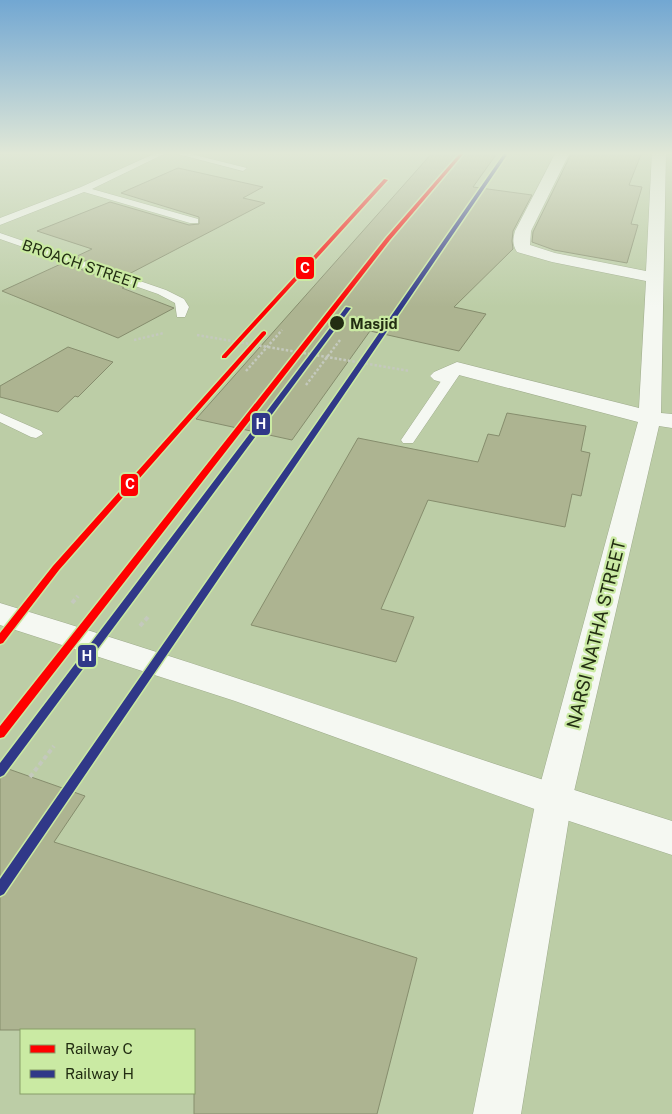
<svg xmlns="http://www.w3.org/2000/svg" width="672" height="1114" font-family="'Public Sans',sans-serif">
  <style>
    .building { fill: #adb491; stroke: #868d6d }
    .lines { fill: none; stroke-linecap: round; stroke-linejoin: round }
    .service-casing { stroke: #9fac8d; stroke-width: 1 }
    .minor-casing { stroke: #9fac8d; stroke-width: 1 }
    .tertiary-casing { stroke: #9fac8d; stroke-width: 1 }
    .path-far1 { stroke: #c4c9bd; stroke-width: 2.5; stroke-dasharray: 2.5 2; stroke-linecap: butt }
    .path { stroke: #c4c9bd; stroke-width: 4; stroke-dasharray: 4.5 3; stroke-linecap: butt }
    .service { fill: #f5f8f2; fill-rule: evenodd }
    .minor { fill: #f5f8f2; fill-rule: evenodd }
    .tertiary { fill: #f5f8f2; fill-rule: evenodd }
    .rail-1-casing { stroke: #caeaa3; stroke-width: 3 }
    .rail-2-casing { stroke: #caeaa3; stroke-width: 3 }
    .rail-1 { fill: #f00; fill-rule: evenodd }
    .rail-2 { fill: #303888; fill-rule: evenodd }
    .stop-dot { fill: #222d12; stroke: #caeaa3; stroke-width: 2 }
    .labels { text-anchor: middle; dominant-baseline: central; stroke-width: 4.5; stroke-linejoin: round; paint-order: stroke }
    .far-street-label { font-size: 15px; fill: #222d12; stroke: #caeaa3 }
    .far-stop-label { font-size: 15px; font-weight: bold; fill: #222d12; stroke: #caeaa3; text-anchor: start }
    .street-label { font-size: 18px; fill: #222d12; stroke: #caeaa3 }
    .line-badge { stroke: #caeaa3; stroke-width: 2 }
    .badge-label { font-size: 14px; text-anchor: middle; font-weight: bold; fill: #fff }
  </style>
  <rect width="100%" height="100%" fill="#bccda6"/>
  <path class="building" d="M 433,152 L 498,152 L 473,187 L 532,195 L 513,231 L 512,241 L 513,249 L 454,307 L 486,314 L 459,351 L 370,331 L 292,440 L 196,419 Z
    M 572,152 L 642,152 L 629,185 L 642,187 L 631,224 L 638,225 L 627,263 L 554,250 L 532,242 L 533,232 Z
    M 178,168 L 263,187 L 243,198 L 265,203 L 127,275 L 75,257 L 92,249 L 37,231 L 110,202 L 189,225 L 199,224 L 199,217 L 121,193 Z
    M 63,263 L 114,281 L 112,282 L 124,287 L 122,288 L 174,308 L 118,338 L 2,291 Z
    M 68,347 L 113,362 L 78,397 L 75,396 L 58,412 L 0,397 L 0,386 Z
    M 507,413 L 586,426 L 581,451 L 590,453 L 581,496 L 572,494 L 565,527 L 428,500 L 381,609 L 414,617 L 396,662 L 251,625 L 358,438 L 478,462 L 488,434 L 499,436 Z
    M 0,766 L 85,796 L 54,842 L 417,958 L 377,1114 L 194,1114 L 194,1030 L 0,1030 Z"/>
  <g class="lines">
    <g class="service-casing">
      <path id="service" d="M 158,152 L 168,152 L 92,189 L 198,219 L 198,223 L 190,223 L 84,192 L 0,225 L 0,218 L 81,187 Z
        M 170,152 L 183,152 L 247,168 L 243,171 Z
        M 0,233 L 166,290 L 184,299 L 189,307 L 185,317 L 177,317 L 175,303 L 158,294 L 0,239 Z
        M 457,364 L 464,368 L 415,440 L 413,443 L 403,443 L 401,440 L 452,365 Z
        M 0,413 L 41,431 L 43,434 L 36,438 L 31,437 L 0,422 Z"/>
    </g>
    <g class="minor-casing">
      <path id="minor" d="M 556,152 L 570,152 L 531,231 L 530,245 L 555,253 L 646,271 L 652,152 L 666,152 L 661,413 L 672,414 L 672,428 L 659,426 L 572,800 L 521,1114 L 473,1114 L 536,800 L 638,422 L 459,375 L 441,382 L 434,380 L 430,376 L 434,372 L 457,362 L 639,408 L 646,281 L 552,262 L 517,252 C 512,244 513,239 515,231 Z"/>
    </g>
    <g class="tertiary-casing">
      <path id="tertiary" d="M 0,603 C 226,671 447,751 672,821 L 672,855 L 554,816 L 235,701 L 0,625 Z"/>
    </g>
    <path class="path-far1" d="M 197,335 L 410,371
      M 134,340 L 164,333
      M 246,371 L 282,330
      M 306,385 L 340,340"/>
    <path class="path" d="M 72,603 L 78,596
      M 140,626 L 148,617
      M 30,777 L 54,746"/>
    <use href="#service" class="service"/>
    <use href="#minor" class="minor"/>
    <use href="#tertiary" class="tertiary"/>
    <g class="rail-1-casing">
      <path id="rail-1" d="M 461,152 L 465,152 L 390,240 L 4,737 L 0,738 L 0,726 L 386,238 Z
        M 384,179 L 388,180 L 226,358 L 222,358 L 222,356 Z
        M 264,331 L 266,332 L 266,334 L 59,570 L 3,643 L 0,644 L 0,633 L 53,566 L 262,332 Z"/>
    </g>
    <g class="rail-2-casing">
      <path id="rail-2" d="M 505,152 L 509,152 L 4,894 L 0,896 L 0,879 Z
        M 346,307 L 351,308 L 4,775 L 0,777 L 0,763 Z"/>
    </g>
    <use href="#rail-1" class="rail-1"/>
    <use href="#rail-2" class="rail-2"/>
  </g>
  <linearGradient id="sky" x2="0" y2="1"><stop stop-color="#72a7d2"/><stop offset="0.5" stop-color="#e1e8d7"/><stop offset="1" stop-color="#e1e8d7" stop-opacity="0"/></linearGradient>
  <rect width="672" height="307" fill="url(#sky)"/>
  <circle class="stop-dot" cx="337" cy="323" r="8"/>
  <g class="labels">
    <g class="far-street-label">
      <text transform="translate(81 264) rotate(19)">BROACH STREET</text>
    </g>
    <g class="far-stop-label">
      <text x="350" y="323">Masjid</text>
    </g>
    <g class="street-label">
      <text transform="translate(596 634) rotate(-76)">NARSI NATHA STREET</text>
    </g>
  </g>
  <g class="line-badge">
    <rect x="295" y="256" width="20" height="24" rx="5" fill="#f00"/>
    <rect x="251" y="412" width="20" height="24" rx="5" fill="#303888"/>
    <rect x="120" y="473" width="19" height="24" rx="5" fill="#f00"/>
    <rect x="77" y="644" width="20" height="24" rx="5" fill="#303888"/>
  </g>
  <g class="badge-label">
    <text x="305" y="273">C</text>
    <text x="261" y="429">H</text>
    <text x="130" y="489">C</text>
    <text x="87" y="661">H</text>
  </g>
  <rect x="20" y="1029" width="175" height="65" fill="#caeaa3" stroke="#879e69"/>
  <rect x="30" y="1045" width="25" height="8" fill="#ff0000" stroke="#879e69"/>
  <text x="65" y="1054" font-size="15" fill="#222d12">Railway C</text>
  <rect x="30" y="1070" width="25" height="8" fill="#303888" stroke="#879e69"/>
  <text x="65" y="1079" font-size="15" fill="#222d12">Railway H</text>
</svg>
